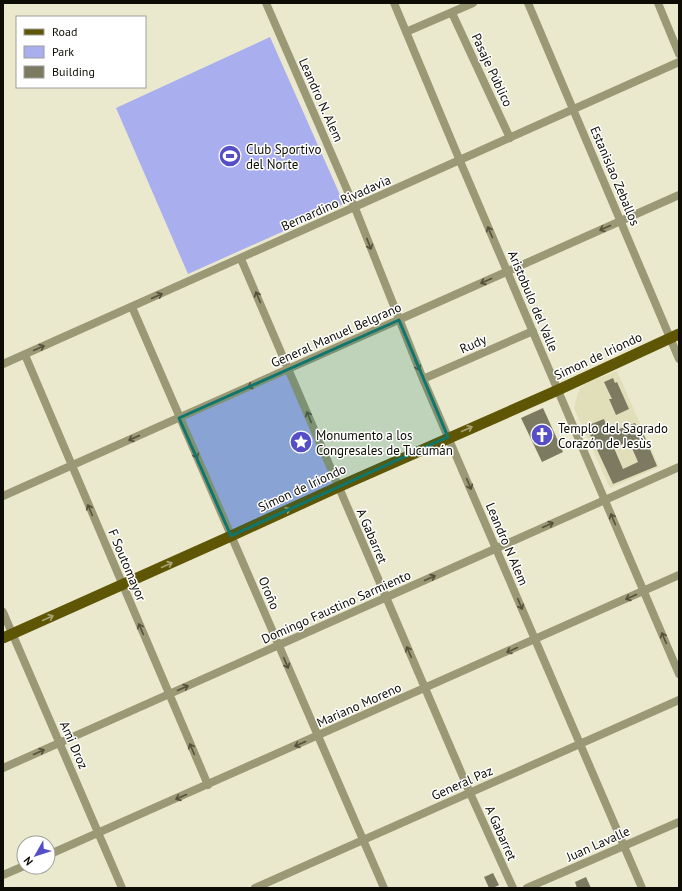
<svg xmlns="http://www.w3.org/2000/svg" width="682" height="891" font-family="'PT Sans',sans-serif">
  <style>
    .built { fill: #e1deba }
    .green { fill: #a8aeee }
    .building { fill: #7c7a61; fill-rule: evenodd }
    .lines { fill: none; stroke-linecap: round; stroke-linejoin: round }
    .minor { stroke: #9b9875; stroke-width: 8 }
    .major { stroke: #5e5604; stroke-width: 11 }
    .oneway { stroke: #54523c }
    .oneway2 { stroke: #a6a275 }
    .marked { fill: #0f766e; fill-opacity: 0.2; stroke: #0f766e; stroke-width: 3; stroke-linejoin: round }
    .labels { text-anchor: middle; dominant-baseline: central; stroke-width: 3; stroke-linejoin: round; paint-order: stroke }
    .street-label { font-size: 13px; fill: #0d0c04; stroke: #fff }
    .poi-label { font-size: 13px; fill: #0d0c04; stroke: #fff; text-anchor: start }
  </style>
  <rect width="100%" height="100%" fill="#ebe9cd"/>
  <path class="built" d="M 617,371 L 659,467 L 610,488 L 574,408 L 579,389 L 587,383 Z"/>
  <path class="green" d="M 270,37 L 344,204 L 188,274 L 116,108 Z
    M 289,369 L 338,487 L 231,536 L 179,418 Z"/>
  <path class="building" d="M 613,378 L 615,383 L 617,382 L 629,409 L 616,415 L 609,399 L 612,399 L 604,382 Z
    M 543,408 L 563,452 L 542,462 L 521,418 Z
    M 604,419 L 609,433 L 635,423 L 640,435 L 643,433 L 657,466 L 613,484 L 586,426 ZM 629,441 L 638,462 L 623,469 L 614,448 Z
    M 493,873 L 499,885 L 493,888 L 489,888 L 484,877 Z
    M 586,877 L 591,888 L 577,888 L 575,882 Z"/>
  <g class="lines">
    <path class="minor" d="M 266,3 L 355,208 L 423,379 L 642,888
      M 394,3 L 460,161 L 679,674
      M 528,3 L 679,359
      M 658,3 L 679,54
      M 452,13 L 510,138
      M 406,32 L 473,3
      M 241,259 L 470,793 L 513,888
      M 132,307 L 384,888
      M 25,355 L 208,785
      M 3,364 L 679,62
      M 423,379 L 533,331
      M 3,496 L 679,195
      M 3,612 L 122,888
      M 3,768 L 679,467
      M 48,855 L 679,575
      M 3,875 L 24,866
      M 255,888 L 679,700
      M 527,888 L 679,822"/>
    <path class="major" d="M 3,638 L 231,536 L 338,487 L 558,390 L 679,334"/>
  </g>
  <defs><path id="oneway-shaft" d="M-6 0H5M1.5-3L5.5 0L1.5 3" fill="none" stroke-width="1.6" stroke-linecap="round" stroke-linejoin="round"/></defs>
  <g class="oneway">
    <use href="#oneway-shaft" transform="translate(605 228) rotate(156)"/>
    <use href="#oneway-shaft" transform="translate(490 232) rotate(-113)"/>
    <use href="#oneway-shaft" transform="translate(369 244) rotate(69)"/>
    <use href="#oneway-shaft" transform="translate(486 281) rotate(156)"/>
    <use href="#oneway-shaft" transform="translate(157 296) rotate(-24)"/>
    <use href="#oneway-shaft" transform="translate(258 297) rotate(-113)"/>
    <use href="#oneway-shaft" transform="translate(39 348) rotate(-24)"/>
    <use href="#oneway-shaft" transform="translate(417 365) rotate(68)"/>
    <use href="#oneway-shaft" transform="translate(253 385) rotate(156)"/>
    <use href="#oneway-shaft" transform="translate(309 417) rotate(-112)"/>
    <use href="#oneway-shaft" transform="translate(134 438) rotate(156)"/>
    <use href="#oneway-shaft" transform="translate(195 453) rotate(66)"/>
    <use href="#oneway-shaft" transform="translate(469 484) rotate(67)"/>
    <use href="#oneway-shaft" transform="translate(90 510) rotate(-113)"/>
    <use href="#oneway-shaft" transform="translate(613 519) rotate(-113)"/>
    <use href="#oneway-shaft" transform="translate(548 525) rotate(-24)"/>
    <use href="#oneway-shaft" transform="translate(430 578) rotate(-24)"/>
    <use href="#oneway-shaft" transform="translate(631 597) rotate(156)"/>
    <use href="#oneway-shaft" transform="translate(520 604) rotate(67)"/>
    <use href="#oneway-shaft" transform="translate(141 629) rotate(-113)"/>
    <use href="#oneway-shaft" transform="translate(664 638) rotate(-113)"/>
    <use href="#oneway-shaft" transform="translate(512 650) rotate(156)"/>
    <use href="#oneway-shaft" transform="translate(409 652) rotate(-113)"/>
    <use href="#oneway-shaft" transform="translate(286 663) rotate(67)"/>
    <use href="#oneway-shaft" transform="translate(183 688) rotate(-24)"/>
    <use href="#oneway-shaft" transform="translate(300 744) rotate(156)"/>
    <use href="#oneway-shaft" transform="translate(192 749) rotate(-113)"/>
    <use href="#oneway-shaft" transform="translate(39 752) rotate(-24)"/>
    <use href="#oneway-shaft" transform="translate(181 797) rotate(156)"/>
  </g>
  <g class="oneway2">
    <use href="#oneway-shaft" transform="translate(467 429) rotate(-24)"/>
    <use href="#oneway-shaft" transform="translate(285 511) rotate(-25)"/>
    <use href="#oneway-shaft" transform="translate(167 565) rotate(-24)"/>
    <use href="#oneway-shaft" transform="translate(48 618) rotate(-24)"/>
  </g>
  <path class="marked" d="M 399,320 L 448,437 L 231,536 L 179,418 Z"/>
  <defs>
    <g id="stadium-disc" transform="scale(1.15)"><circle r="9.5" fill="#554ec6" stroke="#fff"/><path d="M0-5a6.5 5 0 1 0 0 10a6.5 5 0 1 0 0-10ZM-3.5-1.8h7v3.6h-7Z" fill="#fff"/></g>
    <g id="church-disc" transform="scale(1.15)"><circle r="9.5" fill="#554ec6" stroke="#fff"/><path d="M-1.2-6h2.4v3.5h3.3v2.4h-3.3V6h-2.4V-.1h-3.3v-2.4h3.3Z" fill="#fff"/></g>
    <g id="sight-disc" transform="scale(1.15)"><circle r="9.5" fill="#554ec6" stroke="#fff"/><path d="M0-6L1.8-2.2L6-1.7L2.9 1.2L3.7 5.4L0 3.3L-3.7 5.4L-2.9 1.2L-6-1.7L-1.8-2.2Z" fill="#fff"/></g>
  </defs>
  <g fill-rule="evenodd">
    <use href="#stadium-disc" x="230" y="156"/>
    <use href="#church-disc" x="542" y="435"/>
    <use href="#sight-disc" x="301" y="442"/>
  </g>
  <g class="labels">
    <g class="street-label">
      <text transform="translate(492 70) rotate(65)">Pasaje Público</text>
      <text transform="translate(321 100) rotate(66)">Leandro N. Alem</text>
      <text transform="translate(615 176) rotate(67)">Estanislao Zeballos</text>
      <text transform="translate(336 203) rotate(-24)">Bernardino Rivadavia</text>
      <text transform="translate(533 301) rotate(67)">Aristobulo del Valle</text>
      <text transform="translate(336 335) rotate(-24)">General Manuel Belgrano</text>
      <text transform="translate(473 344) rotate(-24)">Rudy</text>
      <text transform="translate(598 356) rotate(-25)">Simon de Iriondo</text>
      <text transform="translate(302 488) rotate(-25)">Simon de Iriondo</text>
      <text transform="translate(372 536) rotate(67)">A Gabarret</text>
      <text transform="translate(507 544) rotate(67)">Leandro N Alem</text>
      <text transform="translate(127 565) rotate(67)">F Soutomayor</text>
      <text transform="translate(269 593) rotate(67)">Oroño</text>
      <text transform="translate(336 607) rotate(-24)">Domingo Faustino Sarmiento</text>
      <text transform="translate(359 705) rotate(-24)">Mariano Moreno</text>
      <text transform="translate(74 745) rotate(66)">Ami Droz</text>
      <text transform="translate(462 783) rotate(-24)">General Paz</text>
      <text transform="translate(501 833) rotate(66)">A Gabarret</text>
      <text transform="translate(598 844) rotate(-24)">Juan Lavalle</text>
    </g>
    <g class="poi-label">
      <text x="246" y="149">Club Sportivo<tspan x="246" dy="15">del Norte</tspan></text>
      <text x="558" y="428">Templo del Sagrado<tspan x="558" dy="15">Corazón de Jesùs</tspan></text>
      <text x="316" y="435">Monumento a los<tspan x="316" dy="15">Congresales de Tucumán</tspan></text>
    </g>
  </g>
  <rect width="682" height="891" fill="none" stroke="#0d0c04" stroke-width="8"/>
  <rect x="16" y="16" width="130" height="72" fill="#ffffff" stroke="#9e9e9b"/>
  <rect x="24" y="29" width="20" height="6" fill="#5e5604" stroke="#9e9e9b"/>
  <text x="52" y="36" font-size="12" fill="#0d0c04">Road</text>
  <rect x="24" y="46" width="20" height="12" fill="#a8aeee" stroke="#9e9e9b"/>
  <text x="52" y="56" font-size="12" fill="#0d0c04">Park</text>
  <rect x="24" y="66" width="20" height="12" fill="#7c7a61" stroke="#9e9e9b"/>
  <text x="52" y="76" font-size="12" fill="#0d0c04">Building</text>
  <g transform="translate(36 855) rotate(231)"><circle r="19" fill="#ffffff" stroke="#9e9e9b"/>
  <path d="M0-3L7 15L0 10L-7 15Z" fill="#554ec6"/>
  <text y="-6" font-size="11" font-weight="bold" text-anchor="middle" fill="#0d0c04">N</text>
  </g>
</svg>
